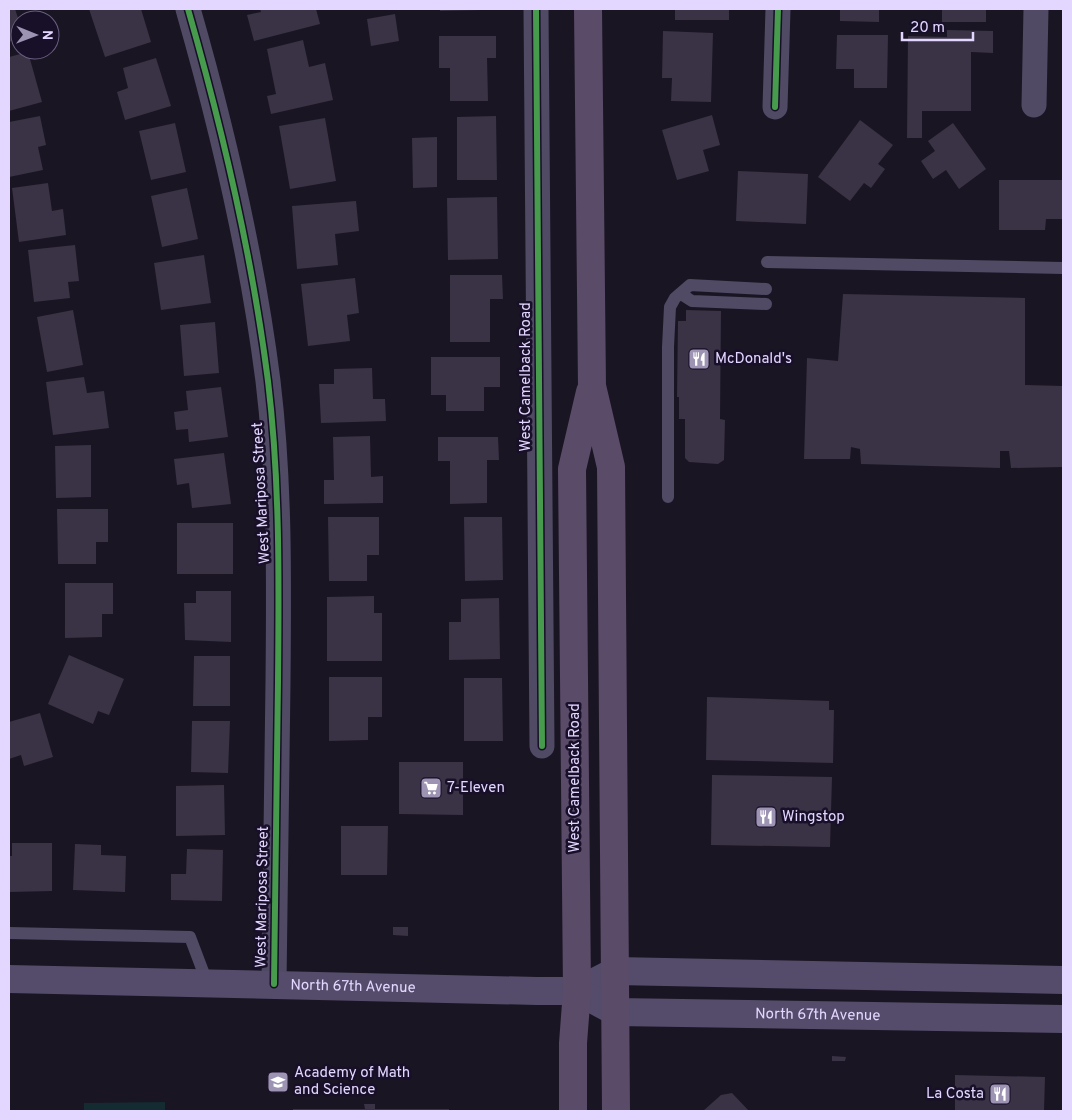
<svg xmlns="http://www.w3.org/2000/svg" width="1072" height="1120" font-family="Overpass,sans-serif">
  <style>
    .green { fill: #132b31 }
    .building { fill: #393345 }
    .lines { fill: none; stroke-linecap: round; stroke-linejoin: round }
    .lane { stroke: #504a64; stroke-width: 12 }
    .street { stroke: #504a64; stroke-width: 25 }
    .secondary { stroke: #544c6a; stroke-width: 28 }
    .primary { stroke: #5a4b69; stroke-width: 28 }
    .cycleway-casing { stroke: #180f29; stroke-width: 9 }
    .cycleway { stroke: #469c4c; stroke-width: 6 }
    .labels { text-anchor: middle; dominant-baseline: central; stroke-width: 5; stroke-linejoin: round; paint-order: stroke }
    .poi-label { font-size: 15px; fill: #e3d7ff; stroke: #180f29; text-anchor: start }
    .street-label { font-size: 15px; fill: #e3d7ff; stroke: #180f29 }
  </style>
  <rect width="100%" height="100%" fill="#1a1523"/>
  <path class="green" d="M 165,1102 L 165,1111 L 84,1111 L 84,1103 Z"/>
  <path class="building" d="M 9,9 L 15,9 L 20,24 L 20,38 L 9,42 Z
    M 89,9 L 141,9 L 151,42 L 105,57 Z
    M 260,9 L 316,9 L 320,24 L 254,41 L 247,15 L 261,12 Z
    M 440,9 L 483,9 L 483,10 L 440,11 Z
    M 675,9 L 729,9 L 729,20 L 675,20 Z
    M 840,9 L 879,9 L 879,22 L 840,21 Z
    M 942,9 L 986,9 L 986,22 L 942,22 Z
    M 395,14 L 399,41 L 371,46 L 367,19 Z
    M 947,30 L 993,31 L 993,53 L 971,52 L 971,111 L 922,111 L 922,138 L 907,138 L 908,36 L 947,37 Z
    M 663,31 L 713,33 L 711,102 L 671,101 L 672,78 L 662,78 Z
    M 837,35 L 888,35 L 887,88 L 854,88 L 854,69 L 836,69 Z
    M 439,36 L 496,36 L 496,58 L 487,58 L 488,101 L 450,101 L 450,68 L 439,68 Z
    M 303,40 L 309,67 L 325,63 L 333,100 L 271,114 L 267,96 L 276,94 L 267,49 Z
    M 28,52 L 42,102 L 9,111 L 9,57 Z
    M 156,58 L 171,106 L 125,120 L 117,92 L 128,88 L 123,68 Z
    M 712,115 L 720,145 L 703,150 L 709,171 L 677,180 L 662,130 Z
    M 40,116 L 46,145 L 38,147 L 43,170 L 9,177 L 9,122 Z
    M 496,116 L 497,180 L 457,180 L 457,117 Z
    M 325,118 L 336,181 L 290,189 L 279,126 Z
    M 860,120 L 893,145 L 878,164 L 885,169 L 871,188 L 864,183 L 850,201 L 818,177 Z
    M 175,123 L 186,172 L 151,180 L 139,131 Z
    M 953,123 L 986,169 L 959,189 L 946,170 L 933,179 L 921,161 L 935,151 L 928,141 Z
    M 437,137 L 437,187 L 413,188 L 412,138 Z
    M 738,171 L 808,174 L 806,224 L 736,221 Z
    M 999,180 L 1063,180 L 1063,219 L 1046,219 L 1045,230 L 999,230 Z
    M 48,183 L 52,211 L 63,209 L 66,235 L 19,242 L 12,188 Z
    M 187,188 L 198,239 L 162,247 L 151,196 Z
    M 497,197 L 498,259 L 448,260 L 447,198 Z
    M 356,201 L 359,231 L 335,234 L 338,265 L 297,269 L 292,206 Z
    M 75,245 L 79,281 L 68,282 L 70,298 L 34,302 L 28,250 Z
    M 204,255 L 211,303 L 161,310 L 154,263 Z
    M 450,275 L 502,275 L 503,299 L 490,299 L 490,342 L 450,342 Z
    M 355,278 L 359,313 L 347,315 L 350,341 L 308,346 L 301,284 Z
    M 843,294 L 1025,298 L 1025,385 L 1063,386 L 1063,467 L 1011,468 L 1009,451 L 1000,451 L 1000,468 L 861,464 L 860,449 L 851,447 L 850,459 L 804,459 L 807,358 L 838,361 Z
    M 73,310 L 83,365 L 47,372 L 37,317 Z
    M 686,310 L 721,311 L 720,419 L 725,420 L 724,460 L 718,464 L 689,462 L 685,458 L 685,419 L 679,419 L 679,397 L 677,397 L 678,321 L 686,321 Z
    M 215,322 L 219,373 L 184,376 L 180,325 Z
    M 431,357 L 500,357 L 500,387 L 484,387 L 484,411 L 446,411 L 446,395 L 431,395 Z
    M 372,368 L 373,399 L 385,399 L 386,421 L 321,423 L 319,384 L 334,384 L 334,369 Z
    M 84,377 L 87,393 L 104,391 L 109,428 L 53,435 L 46,382 Z
    M 221,387 L 228,437 L 189,442 L 188,429 L 176,430 L 174,412 L 188,410 L 186,391 Z
    M 370,436 L 371,477 L 383,476 L 383,503 L 324,504 L 324,480 L 334,480 L 333,437 Z
    M 438,437 L 498,437 L 499,460 L 487,460 L 487,503 L 450,504 L 450,461 L 438,461 Z
    M 91,445 L 91,497 L 56,498 L 55,446 Z
    M 224,453 L 231,504 L 192,508 L 189,483 L 177,485 L 174,459 Z
    M 57,509 L 108,509 L 108,542 L 96,542 L 96,564 L 58,564 Z
    M 328,517 L 379,517 L 379,555 L 367,555 L 367,581 L 329,581 Z
    M 464,517 L 502,517 L 503,580 L 465,581 Z
    M 177,523 L 233,523 L 233,574 L 177,574 Z
    M 65,583 L 113,583 L 113,614 L 102,614 L 102,637 L 65,638 Z
    M 196,591 L 231,591 L 231,642 L 185,640 L 184,603 L 196,603 Z
    M 374,596 L 374,613 L 382,613 L 382,661 L 327,661 L 327,597 Z
    M 499,598 L 500,659 L 449,660 L 449,622 L 461,622 L 461,599 Z
    M 69,655 L 124,679 L 109,715 L 98,711 L 93,724 L 48,704 Z
    M 194,656 L 230,656 L 230,706 L 193,706 Z
    M 329,677 L 382,677 L 382,717 L 368,717 L 368,740 L 329,741 Z
    M 464,678 L 502,678 L 503,741 L 464,741 Z
    M 707,697 L 829,701 L 829,710 L 834,710 L 833,763 L 706,760 Z
    M 40,713 L 53,757 L 24,766 L 21,755 L 9,759 L 9,722 Z
    M 192,721 L 230,721 L 228,773 L 191,772 Z
    M 399,762 L 463,762 L 463,815 L 399,814 Z
    M 712,775 L 832,777 L 830,847 L 711,845 Z
    M 224,785 L 225,835 L 176,836 L 176,786 Z
    M 341,826 L 388,826 L 387,875 L 341,875 Z
    M 12,843 L 52,843 L 52,891 L 9,892 L 9,856 L 12,856 Z
    M 75,844 L 101,845 L 101,855 L 126,856 L 125,892 L 73,890 Z
    M 187,849 L 223,850 L 222,901 L 171,900 L 171,874 L 186,874 Z
    M 393,927 L 408,927 L 408,936 L 393,935 Z
    M 832,1056 L 846,1057 L 845,1061 L 832,1061 Z
    M 955,1075 L 1045,1077 L 1044,1111 L 955,1111 Z
    M 732,1093 L 749,1111 L 703,1111 L 721,1095 Z
    M 364,1104 L 375,1104 L 375,1109 L 449,1109 L 449,1111 L 293,1111 L 293,1109 L 365,1109 Z"/>
  <g class="lines">
    <path class="lane" d="M 767,262 L 1063,268
      M 681,294 L 692,301 L 766,304
      M 668,497 L 668,347 L 670,307 L 675,298 L 690,285 L 766,289
      M 9,933 L 190,937 L 207,982"/>
    <path class="street" d="M 188,9 C 223,131 252,255 268,381 C 280,481 279,582 278,682 C 277,783 276,884 274,984
      M 536,9 L 542,746
      M 1034,105 L 1036,9
      M 775,107 L 778,9"/>
    <g class="secondary">
      <path id="s1" d="M 9,979 L 537,991 L 577,991 L 616,971 L 1063,980"/>
      <path id="s2" d="M 577,991 L 616,1012 L 1063,1019"/>
    </g>
    <path class="primary" d="M 588,9 L 592,386 L 611,467 L 616,1111
      M 573,1111 L 573,1043 L 577,991 L 572,469 L 590,392"/>
    <g class="cycleway-casing">
      <path id="cycleway" d="M 188,9 C 223,131 252,255 268,381 C 280,481 279,582 278,682 C 277,783 276,884 274,984
        M 536,9 L 542,746
        M 775,107 L 778,9"/>
    </g>
    <use href="#cycleway" class="cycleway"/>
  </g>
  <defs>
    <g id="restaurant-square" transform="scale(1.125)"><rect x="-9" y="-9" width="18" height="18" rx="4" fill="#9d93b2" stroke="#180f29"/><path d="M-5-6h1v4h1v-4h1v4h1v-4h1v5L-1.5 .5V6h-2V.5L-5-1ZM5-6V6H3V1.5H1.5Q1.5-4 5-6Z" fill="#fff"/></g>
    <g id="supermarket-square" transform="scale(1.125)"><rect x="-9" y="-9" width="18" height="18" rx="4" fill="#9d93b2" stroke="#180f29"/><path d="M-6-5.5h2.5l.6 2H6L4.5 2H-2.5L-4.4-4H-6ZM-1.5 3.2a1.3 1.3 0 1 0 .1 0ZM3 3.2a1.3 1.3 0 1 0 .1 0Z" fill="#fff"/></g>
    <g id="school-square" transform="scale(1.125)"><rect x="-9" y="-9" width="18" height="18" rx="4" fill="#9d93b2" stroke="#180f29"/><path d="M0-5L7-2L0 1L-7-2ZM-4 1L0 2.5L4 1V4Q0 6-4 4Z" fill="#fff"/></g>
  </defs>
  <g fill-rule="evenodd">
    <use href="#restaurant-square" x="699" y="359"/>
    <use href="#supermarket-square" x="431" y="788"/>
    <use href="#restaurant-square" x="766" y="817"/>
    <use href="#school-square" x="278" y="1082"/>
    <use href="#restaurant-square" x="1000" y="1094"/>
  </g>
  <g class="labels">
    <g class="poi-label">
      <text x="715" y="359">McDonald's</text>
      <text x="447" y="788">7-Eleven</text>
      <text x="782" y="817">Wingstop</text>
      <text x="294" y="1073">Academy of Math<tspan x="294" dy="17">and Science</tspan></text>
      <text x="984" y="1094" text-anchor="end">La Costa</text>
    </g>
    <g class="street-label">
      <text transform="translate(526 377) rotate(-90)">West Camelback Road</text>
      <text transform="translate(262 493) rotate(-93)">West Mariposa Street</text>
      <text transform="translate(575 778) rotate(-90)">West Camelback Road</text>
      <text transform="translate(263 897) rotate(-89)">West Mariposa Street</text>
      <text stroke="none"><textPath href="#s1" startOffset="344">North 67th Avenue</textPath></text>
      <text stroke="none"><textPath href="#s2" startOffset="246">North 67th Avenue</textPath></text>
    </g>
  </g>
  <rect width="1072" height="1120" fill="none" stroke="#e3d7ff" stroke-width="20"/>
  <g transform="translate(35 35) rotate(91)"><circle r="24" fill="#180f29" stroke="#695f7f"/>
  <path d="M0-4L9 19L0 12L-9 19Z" fill="#9d93b2"/>
  <text y="-8" font-size="14" font-weight="bold" text-anchor="middle" fill="#e3d7ff">N</text>
  </g>
  <path d="M902 32v8h71v-8" fill="none" stroke="#e3d7ff" stroke-width="2.5"/>
  <text x="910" y="32" font-size="15" fill="#e3d7ff" stroke="#180f29" stroke-width="4" paint-order="stroke">20 m</text>
</svg>
